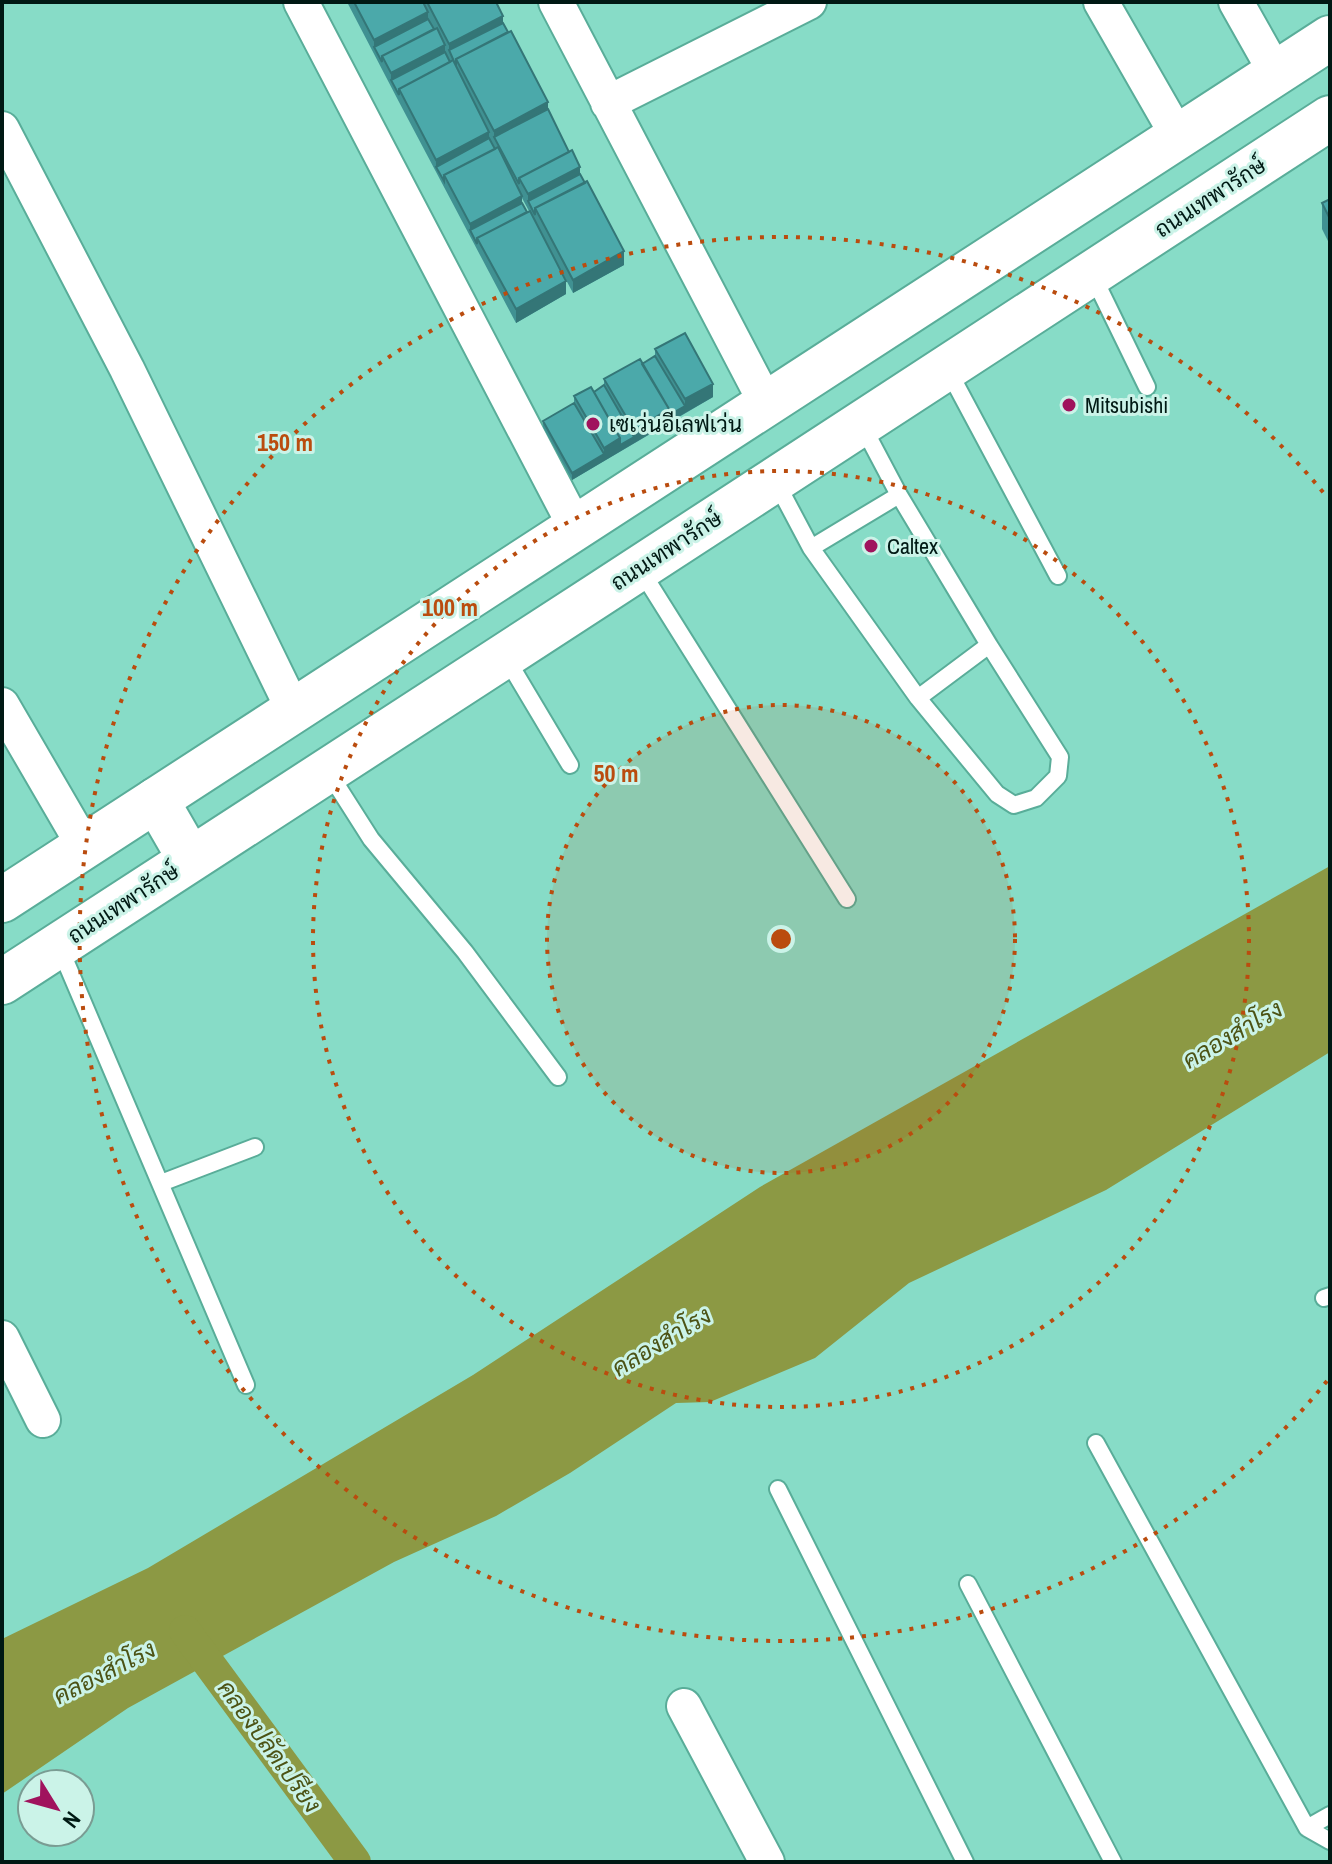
<svg xmlns="http://www.w3.org/2000/svg" width="1332" height="1864" font-family="'Archivo Narrow',Sarabun,sans-serif">
  <style>
    .water { fill: #8c9944 }
    .lines { fill: none; stroke-linecap: round; stroke-linejoin: round }
    .canal { stroke: #8c9944; stroke-width: 32 }
    .lane-casing { stroke: #59ad99; stroke-width: 20 }
    .street-casing { stroke: #59ad99; stroke-width: 38 }
    .secondary-casing { stroke: #59ad99; stroke-width: 48 }
    .primary-casing { stroke: #59ad99; stroke-width: 48 }
    .lane { stroke: #fff; stroke-width: 16 }
    .street { stroke: #fff; stroke-width: 34 }
    .secondary { stroke: #fff; stroke-width: 44 }
    .primary { stroke: #fff; stroke-width: 44 }
    .wall { fill: #409192; fill-rule: evenodd }
    .shaded-wall { fill: #347677 }
    .building { fill: #4ba9aa; stroke: #347677; stroke-width: 2 }
    .ring { fill: none; stroke: #ba4c0e; stroke-width: 4; stroke-dasharray: 4 8 }
    .poi-dot { fill: #a0135d; stroke: #cbf3e8; stroke-width: 3 }
    .labels { text-anchor: middle; dominant-baseline: central; stroke-width: 6; stroke-linejoin: round; paint-order: stroke }
    .street-label { font-size: 22px; fill: #001914; stroke: #cbf3e8 }
    .poi-label { font-size: 22px; fill: #001914; stroke: #cbf3e8; text-anchor: start }
    .water-label { font-size: 24px; font-style: italic; fill: #4c5315; stroke: #cbf3e8 }
    .centre { fill: #ba4c0e; stroke: #cbf3e8; stroke-width: 4 }
    .ring-label { font-size: 24px; text-anchor: middle; font-weight: bold; fill: #ba4c0e; stroke: #cbf3e8; stroke-width: 6; stroke-linejoin: round; paint-order: stroke }
  </style>
  <rect width="100%" height="100%" fill="#87dcc7"/>
  <path class="water" d="M 1330,866 L 1330,1052 L 1106,1190 L 909,1283 L 815,1358 L 710,1402 L 676,1403 L 570,1473 L 496,1516 L 394,1562 L 128,1708 L 2,1794 L 2,1639 L 148,1568 L 473,1375 L 760,1187 Z"/>
  <g class="lines">
    <path class="canal" d="M 185,1631 L 355,1862"/>
    <g class="lane-casing">
      <path id="lane" d="M 1092,274 L 1147,387
        M 948,370 L 1058,576
        M 776,482 L 811,548 L 918,698 L 989,645 L 899,495 L 862,425
        M 811,548 L 899,495
        M 640,569 L 847,899
        M 505,656 L 570,765
        M 918,698 L 997,794 L 1014,805 L 1036,798 L 1058,776 L 1060,757 L 989,645
        M 329,773 L 371,839 L 465,952 L 558,1077
        M 59,946 L 246,1385
        M 161,1183 L 255,1147
        M 1324,1298 L 1330,1296
        M 1096,1443 L 1307,1828 L 1330,1841
        M 778,1489 L 965,1862
        M 968,1584 L 1113,1862
        M 1307,1828 L 1330,1815"/>
    </g>
    <g class="street-casing">
      <path id="street" d="M 301,2 L 575,526
        M 556,2 L 766,403
        M 1101,2 L 1179,138
        M 1236,2 L 1276,73
        M 608,103 L 809,2
        M 2,129 L 127,369 L 293,709
        M 2,705 L 84,846
        M 2,1338 L 43,1420
        M 684,1706 L 767,1862"/>
    </g>
    <g class="secondary-casing">
      <path id="secondary" d="M 156,800 L 190,859"/>
    </g>
    <g class="primary-casing">
      <path id="primary" d="M 2,900 L 1330,38
        M 2,982 C 445,694 888,408 1330,118"/>
    </g>
    <use href="#lane" class="lane"/>
    <use href="#street" class="street"/>
    <use href="#secondary" class="secondary"/>
    <use href="#primary" class="primary"/>
  </g>
  <path class="wall" d="M 347,2 L 496,2 L 503,23 L 580,174 L 624,265 L 573,293 L 549,248 L 566,294 L 516,323 L 399,102 ZM 522,198 L 529,211 L 527,212 L 522,203 Z
    M 1330,199 L 1330,245 L 1322,229 L 1322,203 Z
    M 655,349 L 713,397 L 572,480 L 543,427 L 543,421 L 574,403 L 574,396 L 594,392 L 604,385 L 604,379 L 642,364 L 655,356 Z"/>
  <path class="shaded-wall" d="M 428,12 L 428,26 L 374,47 L 374,40 Z
    M 503,16 L 503,29 L 449,50 L 449,44 Z
    M 445,45 L 445,58 L 391,80 L 391,73 Z
    M 548,102 L 548,116 L 494,137 L 494,131 Z
    M 489,132 L 489,145 L 436,167 L 436,160 Z
    M 580,167 L 580,180 L 528,201 L 528,194 Z
    M 522,196 L 522,210 L 470,230 L 470,224 Z
    M 624,251 L 624,265 L 573,293 L 573,280 Z
    M 566,281 L 566,294 L 516,323 L 516,309 Z
    M 713,384 L 713,397 L 685,413 L 685,399 Z
    M 685,406 L 685,413 L 572,480 L 572,473 L 604,454 L 604,448 L 620,438 L 634,437 L 634,430 L 669,409 Z"/>
  <path class="building" d="M 354,2 L 423,2 L 428,12 L 374,40 Z
    M 427,2 L 496,2 L 503,16 L 449,44 Z
    M 428,19 L 434,29 L 382,56 L 382,62 L 374,47 Z
    M 503,23 L 508,32 L 456,59 L 456,66 L 449,50 Z
    M 437,28 L 445,45 L 391,73 L 382,56 Z
    M 511,31 L 548,102 L 494,131 L 456,59 Z
    M 445,52 L 450,62 L 399,89 L 399,95 L 391,80 Z
    M 453,60 L 489,132 L 436,160 L 399,89 Z
    M 548,109 L 569,152 L 519,178 L 519,184 L 494,137 Z
    M 489,138 L 495,149 L 444,175 L 444,181 L 436,167 Z
    M 498,147 L 522,196 L 470,224 L 444,175 Z
    M 572,150 L 580,167 L 528,194 L 519,178 Z
    M 580,174 L 585,183 L 535,208 L 535,215 L 528,201 Z
    M 587,181 L 624,251 L 573,280 L 535,208 Z
    M 1330,199 L 1330,219 L 1322,203 Z
    M 522,203 L 527,212 L 477,238 L 477,244 L 470,230 Z
    M 530,211 L 566,281 L 516,309 L 477,238 Z
    M 685,333 L 713,384 L 685,399 L 655,349 Z
    M 655,356 L 685,406 L 669,415 L 669,409 L 642,364 Z
    M 640,359 L 669,409 L 634,430 L 604,379 Z
    M 604,385 L 634,437 L 620,445 L 620,438 L 594,392 Z
    M 591,387 L 620,438 L 604,448 L 574,396 Z
    M 574,403 L 604,454 L 572,473 L 543,421 Z"/>
  <circle cx="781" cy="939" r="234" fill="#ba4c0e" fill-opacity=".12"/>
  <g class="ring">
    <circle cx="781" cy="939" r="234"/>
    <circle cx="781" cy="939" r="468"/>
    <path d="M1327 1381A702 702 0 1 1 1327 497"/>
  </g>
  <g class="poi-dot">
    <circle cx="1069" cy="405" r="8"/>
    <circle cx="593" cy="424" r="8"/>
    <circle cx="871" cy="546" r="8"/>
  </g>
  <g class="labels">
    <g class="street-label">
      <text transform="translate(1210 197) rotate(-33)">ถนนเทพารักษ์</text>
      <text transform="translate(666 550) rotate(-33)">ถนนเทพารักษ์</text>
      <text transform="translate(123 903) rotate(-33)">ถนนเทพารักษ์</text>
    </g>
    <g class="poi-label">
      <text x="1085" y="405">Mitsubishi</text>
      <text x="609" y="424">เซเว่นอีเลฟเว่น</text>
      <text x="887" y="546">Caltex</text>
    </g>
    <g class="water-label">
      <text transform="translate(1232 1034) rotate(-30)">คลองสำโรง</text>
      <text transform="translate(661 1341) rotate(-31)">คลองสำโรง</text>
      <text transform="translate(104 1672) rotate(-27)">คลองสำโรง</text>
      <text transform="translate(270 1746) rotate(54)">คลองปลัดเปรียง</text>
    </g>
  </g>
  <circle cx="781" cy="939" r="12" class="centre"/>
  <g class="ring-label">
    <text x="285" y="451">150 m</text>
    <text x="450" y="616">100 m</text>
    <text x="616" y="782">50 m</text>
  </g>
  <rect width="1332" height="1864" fill="none" stroke="#001914" stroke-width="8"/>
  <g transform="translate(56 1808) rotate(127)"><circle r="38" fill="#cbf3e8" stroke="#7a9c93" stroke-width="2"/>
  <path d="M0-6L14 30L0 20L-14 30Z" fill="#a0135d"/>
  <text y="-12" font-size="22" font-weight="bold" text-anchor="middle" fill="#001914">N</text>
  </g>
</svg>
